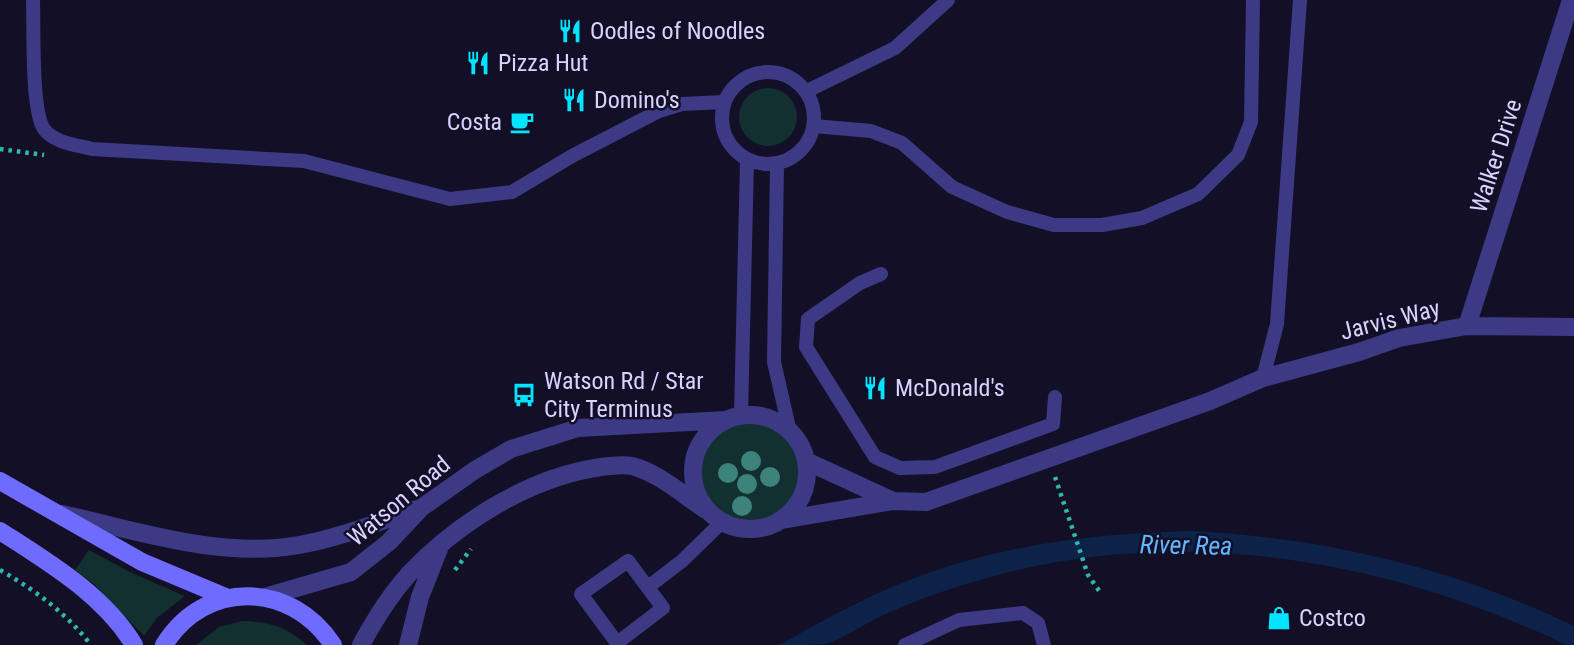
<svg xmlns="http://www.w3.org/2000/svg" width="1574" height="645" font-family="'Roboto Condensed',sans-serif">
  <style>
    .green { fill: #12302f }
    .water { fill: #0c2248 }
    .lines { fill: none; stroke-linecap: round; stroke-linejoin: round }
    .path { stroke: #2fb8b0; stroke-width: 4.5; stroke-dasharray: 3.5 5; stroke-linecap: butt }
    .service { stroke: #3d3a85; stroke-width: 14 }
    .minor { stroke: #3d3a85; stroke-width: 18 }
    .secondary { stroke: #6f6bff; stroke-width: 18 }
    .tree { fill: #3d827b }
    .labels { text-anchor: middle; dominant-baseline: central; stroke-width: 5; stroke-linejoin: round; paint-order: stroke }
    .poi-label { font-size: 24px; fill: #d9d4ff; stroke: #130f26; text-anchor: start }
    .street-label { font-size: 24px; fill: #d9d4ff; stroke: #130f26 }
    .water-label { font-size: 26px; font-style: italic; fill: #62b6ff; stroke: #130f26 }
  </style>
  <rect width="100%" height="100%" fill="#130f26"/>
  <path class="green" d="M739 117a29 29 0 1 1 58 0a29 29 0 1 1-58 0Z
    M700 471a50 50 0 1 1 100 0a50 50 0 1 1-100 0Z
    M 89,550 L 132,573 L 185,596 L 157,618 L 144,636 L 94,584 L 75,570 Z
    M 242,621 C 271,622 285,626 307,645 L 196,645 L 219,627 Z"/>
  <path class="water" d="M 1192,531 C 1325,538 1454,568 1574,626 L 1574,645 L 1566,645 C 1393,561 1186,524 998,575 C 961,585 923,597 888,613 C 867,622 848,636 826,644 C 813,645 793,645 779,645 C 827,618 876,591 928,573 C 1014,543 1102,533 1192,531 Z"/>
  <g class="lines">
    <path class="path" d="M 0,149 L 44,155
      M 1055,477 L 1088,575 L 1100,592
      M 0,570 C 35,590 66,613 91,645
      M 455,570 L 471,549"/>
    <path class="service" d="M 33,0 C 34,25 31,111 44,129 C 54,143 77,145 92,149 L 304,161 L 450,199 L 512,192 L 572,156 L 659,111 L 682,104 L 724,102
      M722 118a46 46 0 1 1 92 0a46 46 0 1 1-92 0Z
      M 807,91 L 895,48 L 948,0
      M 814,126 L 871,131 L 902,143 L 952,187 L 1007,212 L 1054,225 L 1102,225 L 1142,218 L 1198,194 L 1238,155 L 1251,122 L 1253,0
      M 777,164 L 774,362 L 790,432
      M 881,274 L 860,283 L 808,319 L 806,347 L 875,457 L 900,468 L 935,467 L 1053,424 L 1055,397
      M 1263,378 L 1277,324 L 1300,0
      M 741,415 L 747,161
      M 628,561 L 663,608 L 617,643 L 581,594 Z
      M 648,587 L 682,561 L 722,522
      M 905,645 L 959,620 L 1023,613 L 1038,623 L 1044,645"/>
    <path class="minor" d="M 1467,326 L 1571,0
      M693 472a57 57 0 1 1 114 0a57 57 0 1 1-114 0Z
      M 806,461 L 893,501
      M 62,514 C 138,531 221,559 299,545 C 340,538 378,522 417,509
      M 782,520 L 893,501 L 926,502 L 1210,401 L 1263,378 L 1359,352 L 1399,338 L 1467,326 L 1574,327
      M 265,597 L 351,572 L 389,542 L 421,508 L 475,470 L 511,449 L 578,428 L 726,420
      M 361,645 C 375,619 389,596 409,574 C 456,524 527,479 595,468 C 607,466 621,464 632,466 C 659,473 683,495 706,510
      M 408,645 L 420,597 L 439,549"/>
    <path class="secondary" d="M 0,481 L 142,562 L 228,598
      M 0,531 C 48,562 104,595 134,645
      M 164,645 C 205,579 291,581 333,645"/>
  </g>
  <g class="tree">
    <circle cx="751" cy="461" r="10"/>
    <circle cx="728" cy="473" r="10"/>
    <circle cx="770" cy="477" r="10"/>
    <circle cx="747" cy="484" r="10"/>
    <circle cx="742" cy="506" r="10"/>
  </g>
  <defs>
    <g id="restaurant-bare" transform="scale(1.89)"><path d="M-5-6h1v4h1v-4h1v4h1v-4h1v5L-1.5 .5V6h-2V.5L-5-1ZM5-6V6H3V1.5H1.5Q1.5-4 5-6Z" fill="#00e5ff" stroke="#130f26" stroke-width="2.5" paint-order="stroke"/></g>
    <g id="cafe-bare" transform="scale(1.89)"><path d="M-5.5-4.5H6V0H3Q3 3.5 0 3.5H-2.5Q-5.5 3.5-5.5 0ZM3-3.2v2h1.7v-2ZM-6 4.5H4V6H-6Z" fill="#00e5ff" stroke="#130f26" stroke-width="2.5" paint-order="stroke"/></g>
    <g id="bus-bare" transform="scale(1.89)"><path d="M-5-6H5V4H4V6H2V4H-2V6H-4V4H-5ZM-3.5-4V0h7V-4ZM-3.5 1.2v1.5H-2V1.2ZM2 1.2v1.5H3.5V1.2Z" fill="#00e5ff" stroke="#130f26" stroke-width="2.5" paint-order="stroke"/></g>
    <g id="shop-bare" transform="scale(1.89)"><path d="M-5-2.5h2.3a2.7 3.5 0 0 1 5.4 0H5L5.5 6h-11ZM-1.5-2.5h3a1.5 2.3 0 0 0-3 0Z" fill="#00e5ff" stroke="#130f26" stroke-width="2.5" paint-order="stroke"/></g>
  </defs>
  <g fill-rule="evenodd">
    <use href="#restaurant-bare" x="570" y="31"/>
    <use href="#restaurant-bare" x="478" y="63"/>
    <use href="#restaurant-bare" x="574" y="100"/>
    <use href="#cafe-bare" x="522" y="122"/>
    <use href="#restaurant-bare" x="875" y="388"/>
    <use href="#bus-bare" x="524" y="395"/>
    <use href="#shop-bare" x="1279" y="618"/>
  </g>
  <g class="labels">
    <g class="poi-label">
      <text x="590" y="31">Oodles of Noodles</text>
      <text x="498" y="63">Pizza Hut</text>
      <text x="594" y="100">Domino's</text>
      <text x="502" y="122" text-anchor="end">Costa</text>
      <text x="544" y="381">Watson Rd / Star<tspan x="544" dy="28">City Terminus</tspan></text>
      <text x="895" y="388">McDonald's</text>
      <text x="1299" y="618">Costco</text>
    </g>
    <g class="street-label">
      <text transform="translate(1496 156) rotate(-72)">Walker Drive</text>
      <text transform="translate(1390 320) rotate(-14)">Jarvis Way</text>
      <text transform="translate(399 501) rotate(-40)">Watson Road</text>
    </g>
    <g class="water-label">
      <text transform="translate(1186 545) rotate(1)">River Rea</text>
    </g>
  </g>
</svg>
